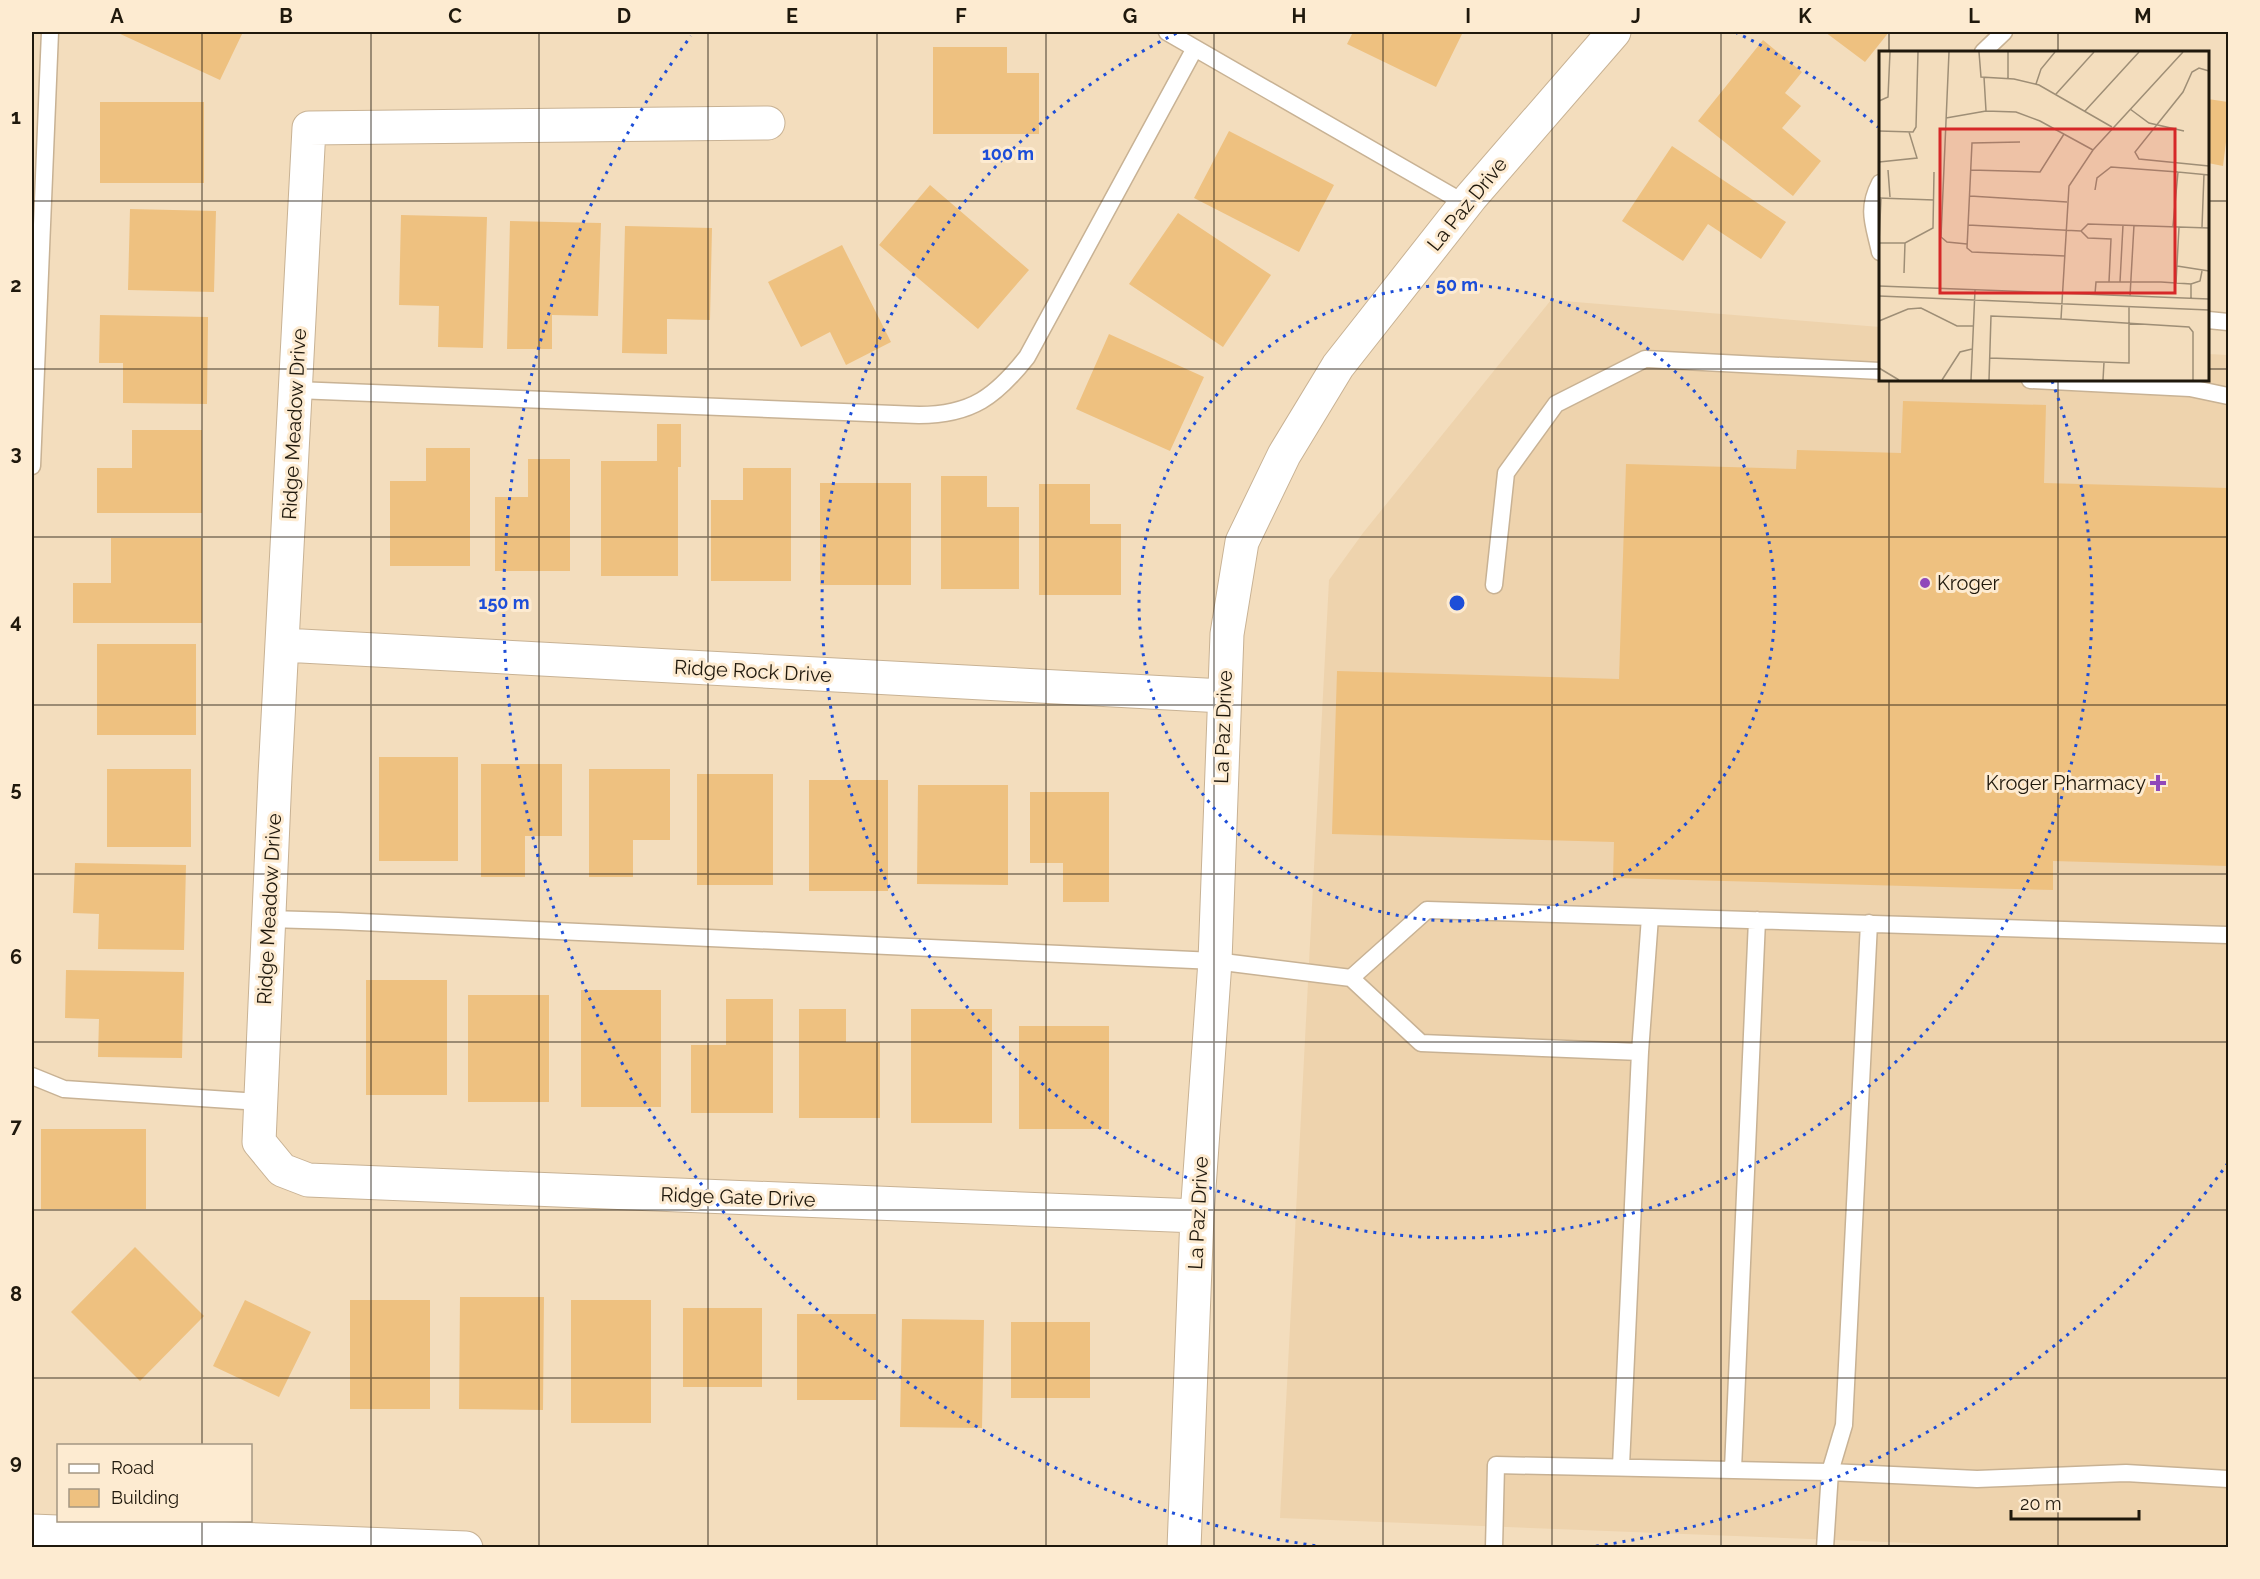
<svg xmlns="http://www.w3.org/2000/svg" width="2260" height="1579" font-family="Raleway,sans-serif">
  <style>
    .built { fill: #eed3ad }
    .building { fill: #eec180 }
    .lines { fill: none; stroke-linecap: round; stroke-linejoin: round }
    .lane-casing { stroke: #c8b294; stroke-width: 19 }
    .street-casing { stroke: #c8b294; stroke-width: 35 }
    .secondary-casing { stroke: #c8b294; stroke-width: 35 }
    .lane { stroke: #fff; stroke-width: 16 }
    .street { stroke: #fff; stroke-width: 33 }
    .secondary { stroke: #fff; stroke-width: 33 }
    .grid { fill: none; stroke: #1f180c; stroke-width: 1.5; stroke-opacity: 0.55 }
    .ring { fill: none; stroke: #1d4ed8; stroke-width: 3; stroke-dasharray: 3 6 }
    .poi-dot { fill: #9048ba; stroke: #fdebd1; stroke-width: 2 }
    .labels { text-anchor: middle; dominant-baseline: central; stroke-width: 6; stroke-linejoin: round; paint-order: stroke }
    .street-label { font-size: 20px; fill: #1f180c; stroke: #fdebd1 }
    .poi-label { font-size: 20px; fill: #1f180c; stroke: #fdebd1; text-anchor: start }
    .inset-road { fill: none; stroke: #9e8e76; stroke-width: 1.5 }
    .view { fill: #d62828; fill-opacity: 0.15; stroke: #d62828; stroke-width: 3 }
    .inset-edge { fill: none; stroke: #1f180c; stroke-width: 3 }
    .centre { fill: #1d4ed8; stroke: #fdebd1; stroke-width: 3 }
    .ring-label { font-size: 18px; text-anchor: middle; font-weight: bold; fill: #1d4ed8; stroke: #fdebd1; stroke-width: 6; stroke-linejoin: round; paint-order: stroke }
    .neatline { fill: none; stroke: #1f180c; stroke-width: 2 }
    .grid-label { font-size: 20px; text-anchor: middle; font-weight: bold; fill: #1f180c }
  </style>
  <rect width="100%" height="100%" fill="#f3ddbd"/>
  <path class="built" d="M 1551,300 L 1880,327 L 1880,380 L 2208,380 L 2208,354 L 2228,355 L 2228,1547 L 2011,1547 L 1280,1518 L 1329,580 L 1363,533 Z"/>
  <path class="building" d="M 116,32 L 243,32 L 220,80 Z
    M 1353,32 L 1463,32 L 1436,87 L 1347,44 Z
    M 1825,32 L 1889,32 L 1865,62 Z
    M 1763,40 L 1802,72 L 1785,93 L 1801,106 L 1782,128 L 1821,161 L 1793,196 L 1698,121 Z
    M 933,47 L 1007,47 L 1007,73 L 1039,73 L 1039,134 L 933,134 Z
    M 2208,99 L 2228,102 L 2228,126 L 2223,166 L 2208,163 Z
    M 100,102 L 204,102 L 204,183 L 100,183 Z
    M 1229,131 L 1334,185 L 1299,252 L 1194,198 Z
    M 1672,146 L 1786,222 L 1761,259 L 1708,224 L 1683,261 L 1622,221 Z
    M 930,185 L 1029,270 L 978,329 L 879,245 Z
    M 130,209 L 216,211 L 214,292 L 128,290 Z
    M 1178,213 L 1271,275 L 1223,347 L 1129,284 Z
    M 401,215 L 487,217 L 483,348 L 438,347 L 439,306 L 399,305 Z
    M 510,221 L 601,223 L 598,316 L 552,315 L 552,349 L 507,349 Z
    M 625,226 L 712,228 L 710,320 L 667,319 L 667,354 L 622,353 Z
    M 842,245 L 891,342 L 846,365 L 830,332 L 801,347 L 768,282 Z
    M 100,315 L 208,317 L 207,404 L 123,403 L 123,363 L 99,363 Z
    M 1109,334 L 1204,377 L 1170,451 L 1076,409 Z
    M 1903,401 L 2046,405 L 2044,483 L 2228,488 L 2228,866 L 2053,861 L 2053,890 L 1613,878 L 1614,842 L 1332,834 L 1337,671 L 1619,679 L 1626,464 L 1796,469 L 1797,450 L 1901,453 Z
    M 657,424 L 681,424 L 681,467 L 678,467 L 678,576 L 601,576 L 601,461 L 657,461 Z
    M 132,430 L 202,430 L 202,513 L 97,513 L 97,468 L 132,468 Z
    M 426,448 L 470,448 L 470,566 L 390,566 L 390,481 L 426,481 Z
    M 528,459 L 570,459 L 570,571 L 495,571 L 495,497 L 528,497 Z
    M 743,468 L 791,468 L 791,581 L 711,581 L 711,500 L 743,500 Z
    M 941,476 L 987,476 L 987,507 L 1019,507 L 1019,589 L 941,589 Z
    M 820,483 L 911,483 L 911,585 L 820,585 Z
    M 1039,484 L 1090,484 L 1090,524 L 1121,524 L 1121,595 L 1039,595 Z
    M 111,538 L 202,538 L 202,623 L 73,623 L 73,583 L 111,583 Z
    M 97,644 L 196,644 L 196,735 L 97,735 Z
    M 379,757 L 458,757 L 458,861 L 379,861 Z
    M 481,764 L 562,764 L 562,836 L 525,836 L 525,877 L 481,877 Z
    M 107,769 L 191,769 L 191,847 L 107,847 Z
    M 589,769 L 670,769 L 670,840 L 633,840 L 633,877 L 589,877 Z
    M 697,774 L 773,774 L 773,885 L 697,885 Z
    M 809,780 L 888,780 L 888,891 L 809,891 Z
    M 918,785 L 1008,785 L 1008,885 L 917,884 Z
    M 1030,792 L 1109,792 L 1109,902 L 1063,902 L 1063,863 L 1030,863 Z
    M 75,863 L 186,865 L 184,950 L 98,949 L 99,914 L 73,913 Z
    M 66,970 L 184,972 L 182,1058 L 98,1057 L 99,1019 L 65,1018 Z
    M 366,980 L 447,980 L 447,1095 L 366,1095 Z
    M 581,990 L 661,990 L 661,1107 L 581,1107 Z
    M 468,995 L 549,995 L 549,1102 L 468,1102 Z
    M 726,999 L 773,999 L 773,1113 L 691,1113 L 691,1045 L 726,1045 Z
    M 799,1009 L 846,1009 L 846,1042 L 880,1042 L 880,1118 L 799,1118 Z
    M 911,1009 L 992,1009 L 992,1123 L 911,1123 Z
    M 1019,1026 L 1109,1026 L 1109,1129 L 1019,1129 Z
    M 41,1129 L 146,1129 L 146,1209 L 41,1209 Z
    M 135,1247 L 204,1316 L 140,1381 L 71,1312 Z
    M 460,1297 L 544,1297 L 543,1410 L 459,1409 Z
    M 245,1300 L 311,1332 L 279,1397 L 213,1366 Z
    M 350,1300 L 430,1300 L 430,1409 L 350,1409 Z
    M 571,1300 L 651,1300 L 651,1423 L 571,1423 Z
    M 683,1308 L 762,1308 L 762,1387 L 683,1387 Z
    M 797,1314 L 876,1314 L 876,1400 L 797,1400 Z
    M 902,1319 L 984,1320 L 982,1428 L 900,1427 Z
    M 1011,1322 L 1090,1322 L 1090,1398 L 1011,1398 Z"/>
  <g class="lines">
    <g class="lane-casing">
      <path id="lane" d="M 1167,32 L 1466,204
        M 1983,52 L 2004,32
        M 1880,183 C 1866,210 1874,224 1880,252
        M 2208,320 L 2228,322
        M 2030,380 L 2190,388 L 2228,396
        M 296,390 L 919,415 C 972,415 996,396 1027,357 L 1195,48
        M 32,466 L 50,32
        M 1494,585 L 1506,473 L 1556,404 L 1645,359 L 1880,371
        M 268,919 L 338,921 L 1215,961 L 1351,978 L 1427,910 L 2228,935
        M 1351,978 L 1421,1043 L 1640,1052 L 1621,1466
        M 1640,1052 L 1650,917
        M 32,1076 L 64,1089 L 260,1102
        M 1733,1469 L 1757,920
        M 1494,1548 L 1496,1465 L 1830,1472 L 1977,1479 L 2126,1473 L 2228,1479
        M 1825,1548 L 1830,1472 L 1844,1425 L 1869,923"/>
    </g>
    <g class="street-casing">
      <path id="street" d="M 768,123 L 309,128 L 275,776 L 259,1142 L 282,1170 L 308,1180 L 1197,1216
        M 283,645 L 1223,696
        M 1184,1548 L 1197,1216 L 1215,961 L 1227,634 L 1242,542 L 1284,455 L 1338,366 L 1471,197 L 1614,32"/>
    </g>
    <g class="secondary-casing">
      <path id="secondary" d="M 32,1531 L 466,1548"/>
    </g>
    <use href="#lane" class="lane"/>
    <use href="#street" class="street"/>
    <use href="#secondary" class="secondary"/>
  </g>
  <path class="grid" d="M 202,32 L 202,1446M 371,32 L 371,1548M 539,32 L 539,1548M 708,32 L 708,1548M 877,32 L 877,1548M 1046,32 L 1046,1548M 1214,32 L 1214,1548M 1383,32 L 1383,1548M 1552,32 L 1552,1548M 1721,32 L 1721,1548M 1889,32 L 1889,52M 2058,32 L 2058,52M 32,201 L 1880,201M 2208,201 L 2228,201M 32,369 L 1880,369M 2208,369 L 2228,369M 1889,380 L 1889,1548M 2058,380 L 2058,1548M 32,537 L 2228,537M 32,705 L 2228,705M 32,874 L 2228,874M 32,1042 L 2228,1042M 32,1210 L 2228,1210M 32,1378 L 2228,1378M 202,1520 L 202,1548"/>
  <g class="ring">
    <circle cx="1457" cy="603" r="318"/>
    <path d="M1735 32A635 635 0 0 1 1878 127M2052 381A635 635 0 1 1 1179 32"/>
    <path d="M2228 1163A953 953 0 0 1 1590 1547M1324 1547A953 953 0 0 1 691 36"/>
  </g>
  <g class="poi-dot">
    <circle cx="1925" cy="583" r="6"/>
    <path d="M2155 774h6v6h6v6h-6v6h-6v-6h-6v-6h6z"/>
  </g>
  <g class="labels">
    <g class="street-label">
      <text transform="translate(1467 204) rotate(-51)">La Paz Drive</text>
      <text transform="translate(294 424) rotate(-87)">Ridge Meadow Drive</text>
      <text transform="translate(753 671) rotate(3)">Ridge Rock Drive</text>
      <text transform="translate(1223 727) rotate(-88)">La Paz Drive</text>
      <text transform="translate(269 909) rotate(-87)">Ridge Meadow Drive</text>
      <text transform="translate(738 1197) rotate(2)">Ridge Gate Drive</text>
      <text transform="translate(1198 1213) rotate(-87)">La Paz Drive</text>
    </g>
    <g class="poi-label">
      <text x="1937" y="583">Kroger</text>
      <text x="2146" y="783" text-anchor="end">Kroger Pharmacy</text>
    </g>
  </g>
  <g transform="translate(1879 51)">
    <rect width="330" height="330" fill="#f3ddbd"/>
    <path class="inset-road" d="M 70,1 L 62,186 L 68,191 L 88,193M 100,1 L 102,26 L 135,28 L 160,34 L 233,76M 304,1 L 214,99 L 190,135 L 182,268 L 310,276 L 314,281 L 314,329M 330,20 L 320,17 L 313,21 L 304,41 L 256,101 L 260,108 L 330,115M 105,26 L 107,60M 129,27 L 129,1M 157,33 L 162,18 L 176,1M 177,43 L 215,1M 0,50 L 9,46 L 11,1M 251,58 L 270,72 L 305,80M 206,60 L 260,1M 67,67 L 107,60 L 137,61 L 161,70 L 214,99M 0,80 L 34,81 L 37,76 L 39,1M 141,91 L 93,92 L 88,197 L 93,201 L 186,205M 0,111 L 38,107 L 30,81M 9,119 L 11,146M 92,119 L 161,121 L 185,83M 216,139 L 218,127 L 232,116 L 299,121M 91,145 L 188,151M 0,147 L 55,149M 89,174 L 202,180 L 209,173 L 330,177M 294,175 L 299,121 L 330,124M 323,176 L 325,123M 202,180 L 209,187 L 232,188 L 230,231M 0,192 L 26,192 L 54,177 L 55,121M 0,192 L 2,147M 298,215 L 330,220M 25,222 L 26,192M 241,231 L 244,174M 297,232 L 300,176M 312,233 L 321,230 L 323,220M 0,235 L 330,248M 216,243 L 217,231 L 282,231 L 312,233 L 312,247M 0,245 L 330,259M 251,245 L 255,174M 0,270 L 29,258 L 42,257 L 78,275 L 94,275M 110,307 L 250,312 L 250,256M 0,317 L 20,329M 63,329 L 81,301 L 93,298M 92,329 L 96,239M 110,329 L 112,265 L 182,268M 224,329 L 225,311"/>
    <path class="view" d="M 61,78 L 296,78 L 296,242 L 61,242 Z"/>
    <rect width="330" height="330" class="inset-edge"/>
  </g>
  <circle cx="1457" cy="603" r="9" class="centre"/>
  <g class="ring-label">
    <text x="1008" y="160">100 m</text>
    <text x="1457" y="291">50 m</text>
    <text x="504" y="609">150 m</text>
  </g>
  <rect width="2260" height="1579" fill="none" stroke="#fdebd1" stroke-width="66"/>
  <rect x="57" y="1444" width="195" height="78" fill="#fdebd1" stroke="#a49782" stroke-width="1.5"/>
  <rect x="69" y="1464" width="30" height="9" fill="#ffffff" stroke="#a49782" stroke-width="1.5"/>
  <text x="111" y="1474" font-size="18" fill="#1f180c">Road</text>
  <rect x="69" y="1489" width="30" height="18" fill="#eec180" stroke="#a49782" stroke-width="1.5"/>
  <text x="111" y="1504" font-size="18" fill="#1f180c">Building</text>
  <path d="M2011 1510v9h128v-9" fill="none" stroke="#1f180c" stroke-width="3"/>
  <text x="2020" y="1510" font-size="18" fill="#1f180c" stroke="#fdebd1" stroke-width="4.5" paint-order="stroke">20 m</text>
  <rect x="33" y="33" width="2194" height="1513" class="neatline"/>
  <g class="grid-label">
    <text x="117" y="23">A</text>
    <text x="286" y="23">B</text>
    <text x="455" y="23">C</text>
    <text x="624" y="23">D</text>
    <text x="792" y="23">E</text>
    <text x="961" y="23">F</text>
    <text x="1130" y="23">G</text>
    <text x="1299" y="23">H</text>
    <text x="1468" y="23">I</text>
    <text x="1636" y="23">J</text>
    <text x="1805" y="23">K</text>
    <text x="1974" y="23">L</text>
    <text x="2143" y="23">M</text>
    <text x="16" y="124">1</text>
    <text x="16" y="292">2</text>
    <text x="16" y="460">3</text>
    <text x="16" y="628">4</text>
    <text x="16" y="796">5</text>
    <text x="16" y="964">6</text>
    <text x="16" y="1133">7</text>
    <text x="16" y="1301">8</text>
    <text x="16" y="1469">9</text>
  </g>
</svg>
